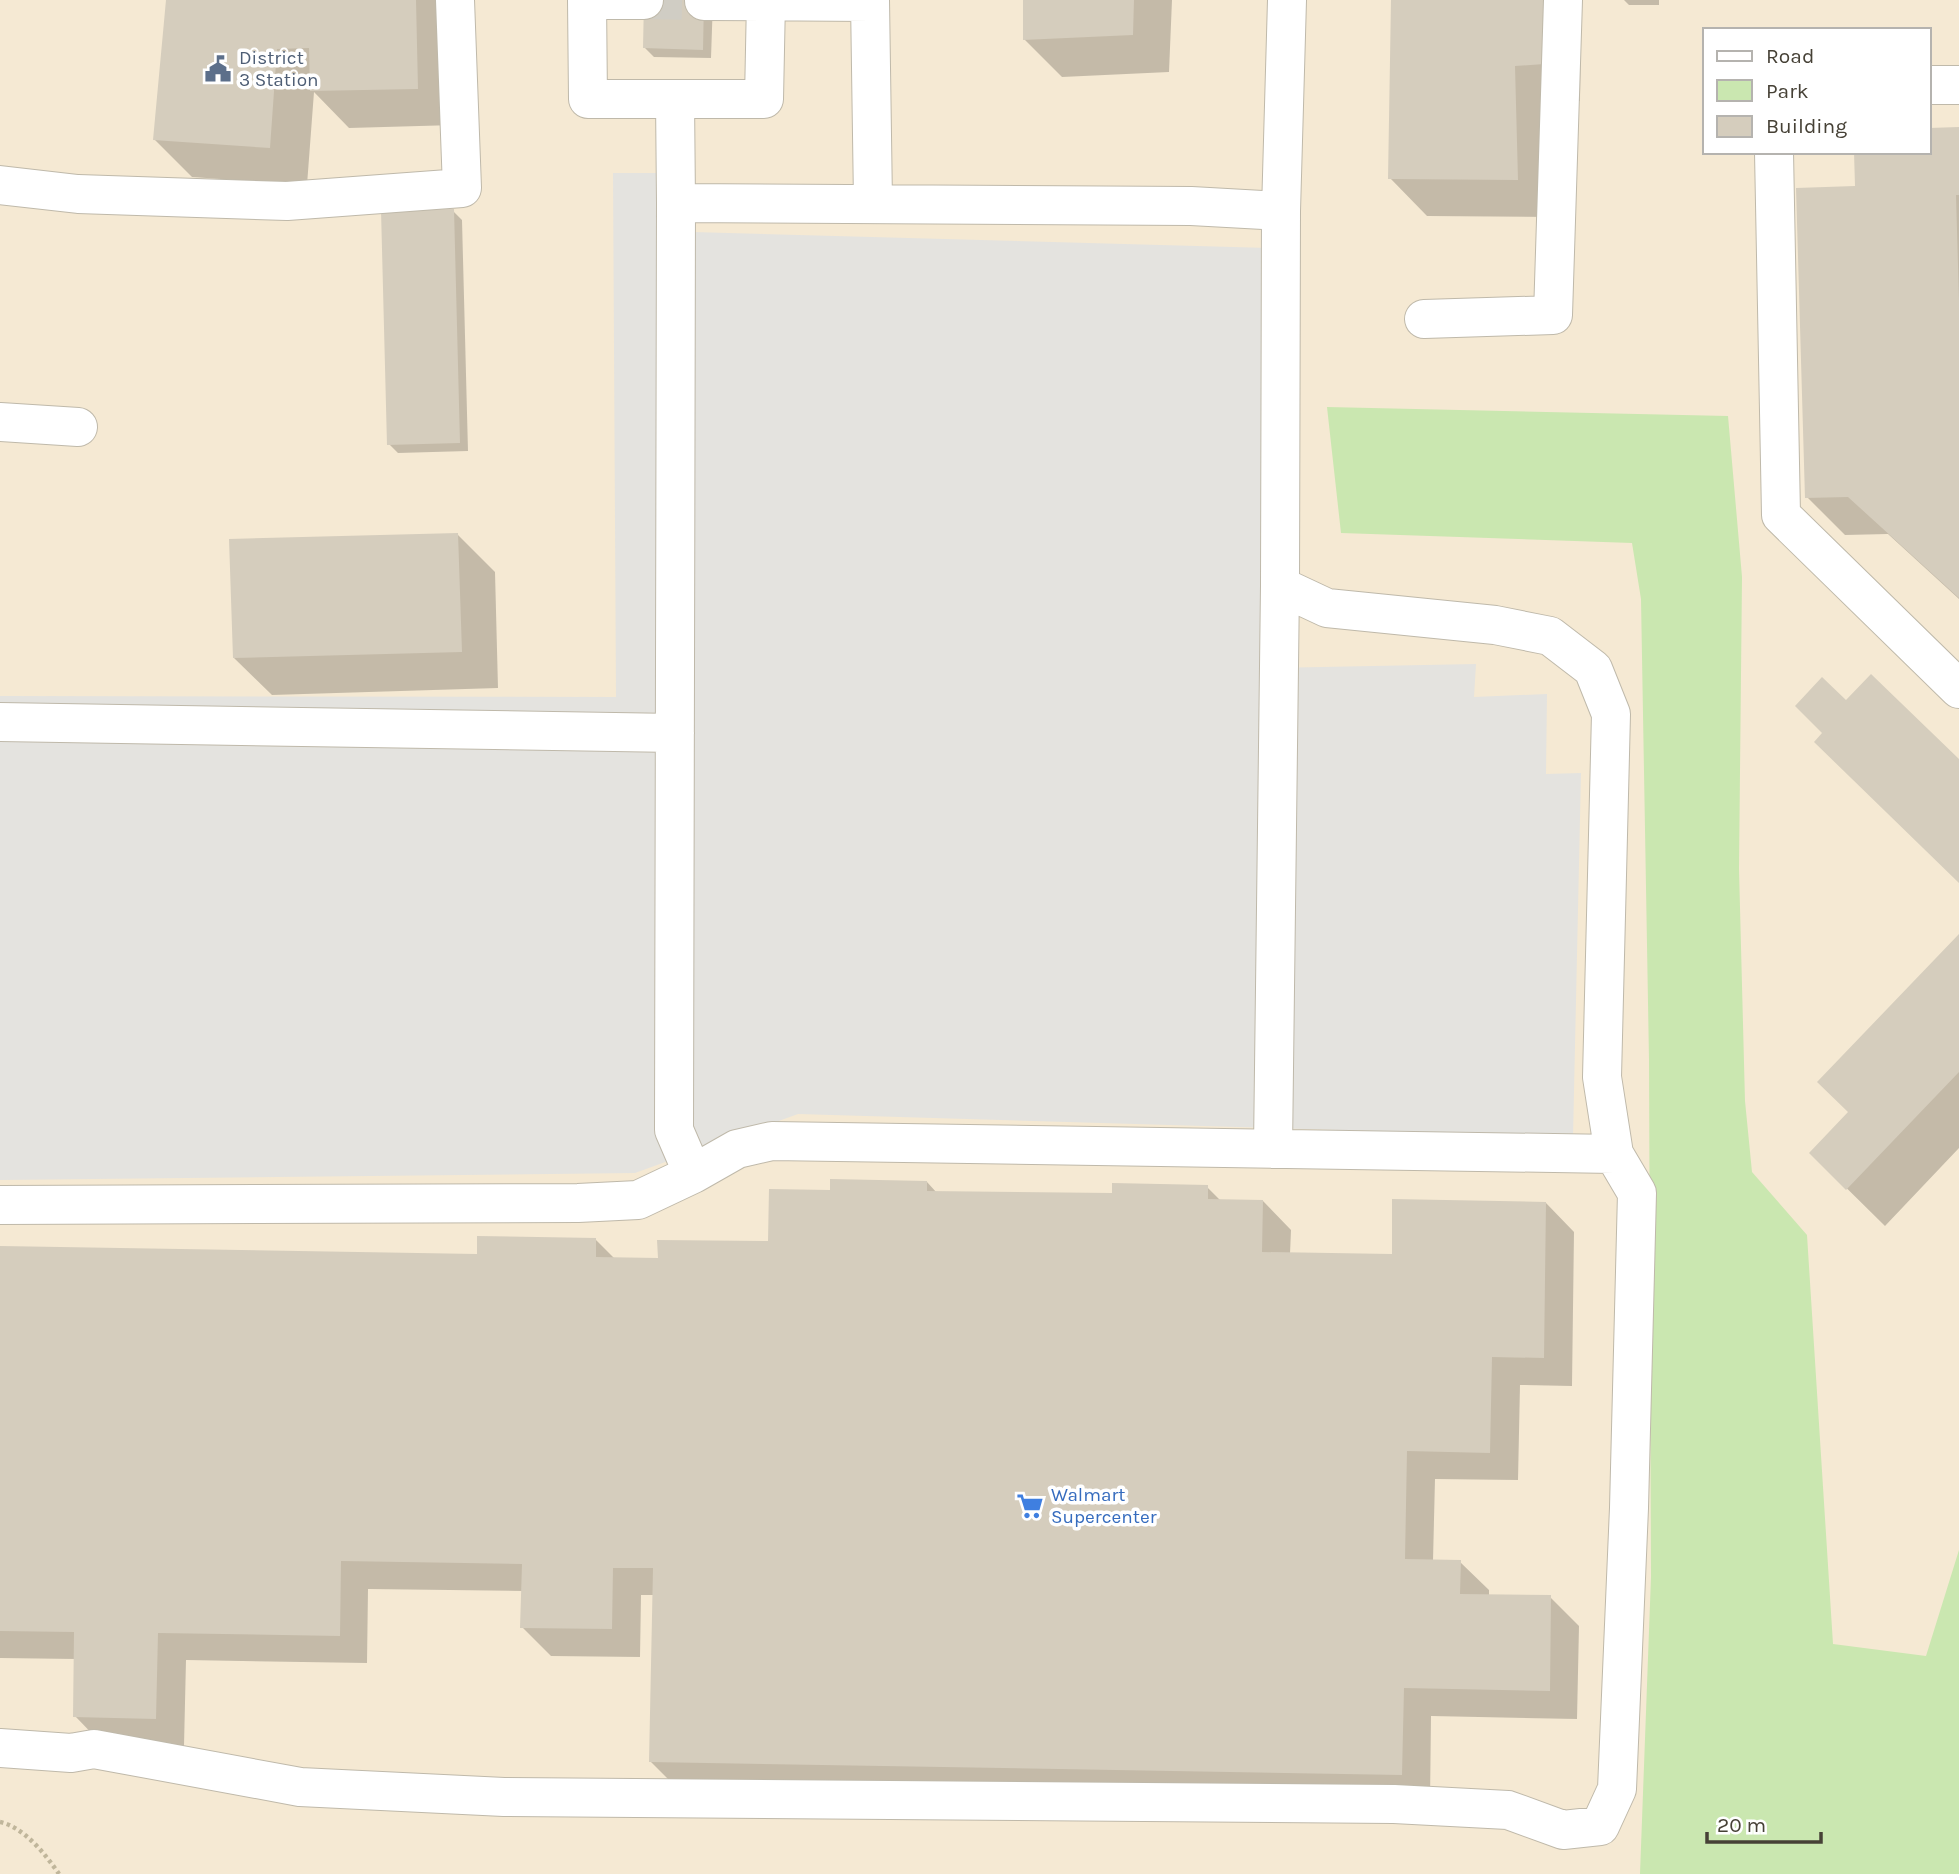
<svg xmlns="http://www.w3.org/2000/svg" width="1959" height="1874" font-family="Karla,sans-serif">
  <style>
    .commercial { fill: #f5e9d3; fill-rule: evenodd }
    .green { fill: #cae7b0 }
    .parking { fill: #e4e3df }
    .shadow { fill: #0003 }
    .building { fill: #d5cdbd }
    .lines { fill: none; stroke-linecap: round; stroke-linejoin: round }
    .minor-tunnel { stroke: #d0cdc4; stroke-width: 38; stroke-dasharray: 38 19; stroke-linecap: butt }
    .minor-casing { stroke: #bfb9aa; stroke-width: 40 }
    .path { stroke: #c0b69b; stroke-width: 4.5; stroke-dasharray: 3.5 3.5; stroke-linecap: butt }
    .minor { stroke: #fff; stroke-width: 38 }
    .labels { text-anchor: middle; dominant-baseline: central; stroke-width: 7; stroke-linejoin: round; paint-order: stroke }
    .service-label { font-size: 19px; fill: #4e5e75; stroke: #fff; text-anchor: start }
    .shop-label { font-size: 19px; fill: #366cbe; stroke: #fff; text-anchor: start }
  </style>
  <rect width="100%" height="100%" fill="#f3f0e7"/>
  <path class="commercial" d="M 0,0 L 1959,0 L 1959,1874 L 0,1874 ZM 1705,30 L 1929,30 L 1929,152 L 1705,152 Z"/>
  <path class="green" d="M 1327,407 L 1728,416 L 1742,577 L 1739,869 L 1745,1101 L 1752,1172 L 1807,1235 L 1833,1644 L 1926,1656 L 1959,1550 L 1959,1874 L 1640,1874 L 1651,1577 L 1649,1060 L 1641,599 L 1632,543 L 1341,533 Z"/>
  <path class="parking" d="M 613,173 L 664,173 L 657,231 L 1269,248 L 1265,668 L 1476,664 L 1474,697 L 1547,694 L 1546,774 L 1581,773 L 1573,1137 L 798,1114 L 635,1173 L 0,1180 L 0,696 L 616,697 Z"/>
  <path class="shadow" d="M 168,0 L 452,0 L 455,125 L 349,128 L 314,92 L 307,185 L 192,177 L 155,140 Z
    M 713,0 L 711,58 L 654,57 L 645,48 Z
    M 1024,0 L 1172,0 L 1169,72 L 1062,77 L 1024,39 Z
    M 1392,0 L 1581,0 L 1580,101 L 1552,103 L 1554,217 L 1427,216 L 1390,178 Z
    M 1624,0 L 1659,0 L 1659,5 L 1629,5 Z
    M 1959,129 L 1959,599 L 1888,534 L 1845,535 L 1807,497 L 1857,188 L 1929,152 Z
    M 453,211 L 462,220 L 468,451 L 398,453 L 389,444 Z
    M 458,535 L 495,572 L 498,688 L 272,695 L 234,658 Z
    M 1959,936 L 1959,1148 L 1885,1226 L 1811,1153 L 1850,1112 Z
    M 927,1182 L 937,1193 L 1114,1195 L 1207,1187 L 1221,1201 L 1263,1201 L 1291,1230 L 1290,1254 L 1393,1256 L 1546,1203 L 1574,1232 L 1572,1386 L 1520,1385 L 1518,1480 L 1435,1479 L 1433,1561 L 1460,1562 L 1489,1590 L 1489,1596 L 1550,1597 L 1579,1626 L 1577,1719 L 1431,1716 L 1430,1802 L 679,1790 L 651,1762 L 654,1595 L 641,1595 L 640,1657 L 551,1656 L 522,1627 L 523,1591 L 368,1589 L 367,1663 L 186,1660 L 184,1746 L 103,1745 L 75,1716 L 76,1659 L 0,1658 L 0,1248 L 478,1256 L 596,1240 L 615,1259 L 659,1260 L 770,1243 L 831,1192 Z"/>
  <path class="building" d="M 166,0 L 416,0 L 418,89 L 310,91 L 309,48 L 277,49 L 270,148 L 153,140 Z
    M 644,0 L 704,0 L 703,50 L 643,48 Z
    M 1023,0 L 1134,0 L 1133,35 L 1023,40 Z
    M 1391,0 L 1544,0 L 1544,64 L 1515,66 L 1518,180 L 1388,179 Z
    M 1959,127 L 1959,195 L 1956,195 L 1959,300 L 1959,598 L 1848,497 L 1805,498 L 1796,188 L 1855,186 L 1854,152 L 1929,152 L 1929,128 Z
    M 454,209 L 460,443 L 387,445 L 381,210 Z
    M 458,533 L 462,652 L 233,658 L 229,539 Z
    M 1871,674 L 1959,759 L 1959,883 L 1814,742 L 1822,733 L 1795,706 L 1822,677 L 1846,700 Z
    M 1959,934 L 1959,1072 L 1846,1190 L 1809,1153 L 1848,1112 L 1817,1082 Z
    M 830,1179 L 927,1181 L 927,1191 L 1112,1193 L 1112,1183 L 1208,1185 L 1208,1199 L 1263,1200 L 1262,1252 L 1392,1254 L 1392,1199 L 1546,1202 L 1544,1358 L 1492,1357 L 1490,1453 L 1407,1451 L 1405,1559 L 1461,1560 L 1460,1594 L 1551,1595 L 1550,1691 L 1404,1688 L 1402,1775 L 649,1762 L 653,1568 L 613,1568 L 612,1629 L 520,1628 L 522,1564 L 341,1561 L 340,1636 L 158,1633 L 156,1719 L 73,1717 L 74,1632 L 0,1631 L 0,1246 L 477,1254 L 477,1236 L 596,1238 L 596,1257 L 658,1258 L 657,1240 L 768,1241 L 769,1189 L 830,1190 Z"/>
  <g class="lines">
    <path class="minor-tunnel" d="M 644,0 L 704,1"/>
    <g class="minor-casing">
      <path id="minor" d="M 587,0 L 588,99 L 764,99 L 766,0
        M 608,0 L 644,0
        M 870,0 L 873,202
        M 704,1 L 870,2
        M 1929,85 L 1959,85
        M 675,99 L 676,203
        M 1774,152 L 1781,515 L 1959,689
        M 0,185 L 78,194 L 287,201 L 462,188 L 455,0
        M 1424,319 L 1553,315 L 1563,0
        M 0,422 L 78,427
        M 0,722 L 675,733
        M 1273,1149 L 1280,586 L 1281,211 L 1287,0
        M 693,1174 L 674,1130 L 676,203 L 1191,206 L 1281,211
        M 0,1205 L 578,1203 L 638,1200 L 693,1174 L 737,1149 L 772,1141 L 1614,1154
        M 0,1748 L 71,1753 L 94,1749 L 300,1787 L 504,1797 L 1394,1804 L 1508,1810 L 1563,1830 L 1600,1826 L 1617,1789 L 1629,1508 L 1637,1193 L 1614,1154 L 1602,1077 L 1611,714 L 1593,669 L 1550,636 L 1495,625 L 1327,608 L 1280,586"/>
    </g>
    <path class="path" d="M 0,1822 C 24,1827 46,1855 59,1874"/>
    <use href="#minor" class="minor"/>
  </g>
  <defs>
    <g id="civic-bare" transform="scale(2.1)"><path d="M-.6-6.5H3V-4.5H.6V-3L4-1V1h2V6H-6V1h2V-1L-.6-3ZM-1.2 2.5V6h2.4V2.5Z" fill="#5c6f8a" stroke="#fff" stroke-width="2.5" paint-order="stroke"/></g>
    <g id="supermarket-bare" transform="scale(2.1)"><path d="M-6-5.5h2.5l.6 2H6L4.5 2H-2.5L-4.4-4H-6ZM-1.5 3.2a1.3 1.3 0 1 0 .1 0ZM3 3.2a1.3 1.3 0 1 0 .1 0Z" fill="#3f7fe0" stroke="#fff" stroke-width="2.5" paint-order="stroke"/></g>
  </defs>
  <g fill-rule="evenodd">
    <use href="#civic-bare" x="218" y="69"/>
    <use href="#supermarket-bare" x="1030" y="1506"/>
  </g>
  <g class="labels">
    <g class="service-label">
      <text x="239" y="58">District<tspan x="239" dy="22">3 Station</tspan></text>
    </g>
    <g class="shop-label">
      <text x="1051" y="1495">Walmart<tspan x="1051" dy="22">Supercenter</tspan></text>
    </g>
  </g>
  <rect x="1703" y="28" width="228" height="126" fill="#ffffff" stroke="#b5b3af" stroke-width="2"/>
  <rect x="1717" y="51" width="35" height="10" fill="#ffffff" stroke="#b5b3af" stroke-width="2"/>
  <text x="1766" y="63" font-size="21" fill="#464136">Road</text>
  <rect x="1717" y="80" width="35" height="21" fill="#cae7b0" stroke="#b5b3af" stroke-width="2"/>
  <text x="1766" y="98" font-size="21" fill="#464136">Park</text>
  <rect x="1717" y="116" width="35" height="21" fill="#d5cdbd" stroke="#b5b3af" stroke-width="2"/>
  <text x="1766" y="133" font-size="21" fill="#464136">Building</text>
  <path d="M1707 1832v10h114v-10" fill="none" stroke="#464136" stroke-width="3.5"/>
  <text x="1717" y="1832" font-size="21" fill="#464136" stroke="#ffffff" stroke-width="5" paint-order="stroke">20 m</text>
</svg>
